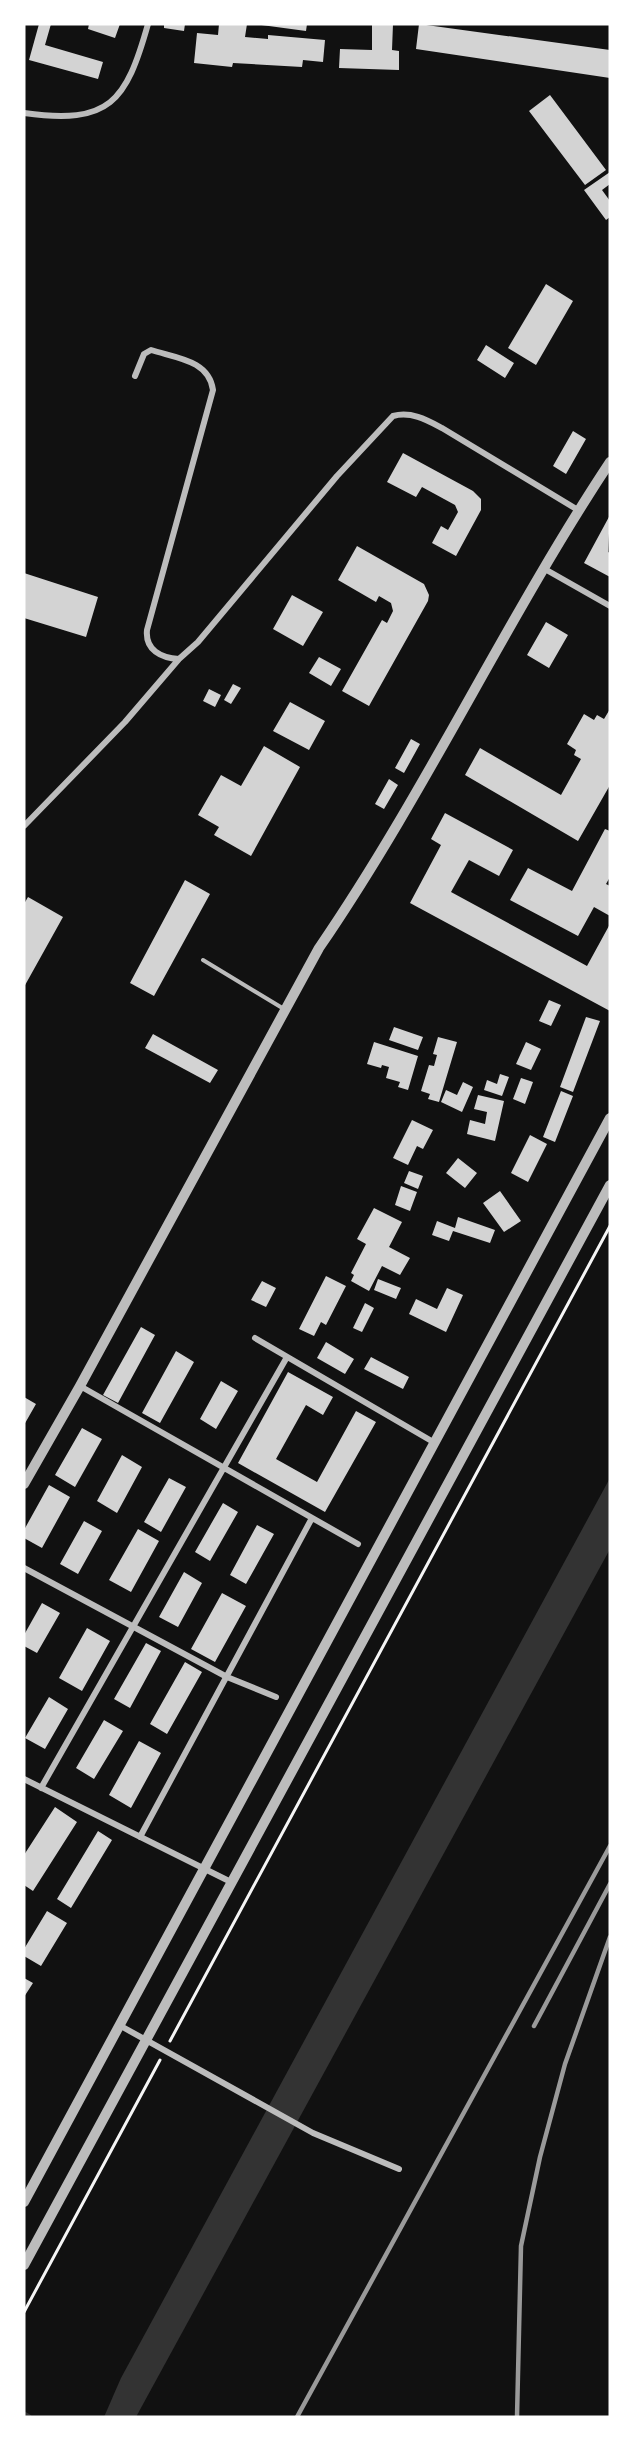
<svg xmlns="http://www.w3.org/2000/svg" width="634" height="2441" font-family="Cabin,sans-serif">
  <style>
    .water { fill: #333 }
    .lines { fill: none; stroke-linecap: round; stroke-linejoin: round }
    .stream { stroke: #333; stroke-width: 5 }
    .building { fill: #d3d3d3 }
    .path { stroke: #f5f5f5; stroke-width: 3 }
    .service { stroke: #bcbcbc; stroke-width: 4 }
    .minor { stroke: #bcbcbc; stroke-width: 6 }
    .tertiary { stroke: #bcbcbc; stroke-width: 10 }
    .rail { stroke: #9a9a9a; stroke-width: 4.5 }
  </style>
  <rect width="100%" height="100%" fill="#111"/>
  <path class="water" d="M 610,1478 L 610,1549 L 136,2417 L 104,2417 L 121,2378 Z"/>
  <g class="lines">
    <path class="stream" d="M 24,2414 L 29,2417"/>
  </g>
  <path class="building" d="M 39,24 L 51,24 L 45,45 L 103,62 L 98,79 L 29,60 Z
    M 89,24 L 120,24 L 115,38 L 88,29 Z
    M 164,24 L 185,24 L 184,31 L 164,28 Z
    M 219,24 L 247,24 L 245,37 L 268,39 L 268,35 L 325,40 L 323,62 L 303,60 L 302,67 L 233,63 L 232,67 L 194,63 L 197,33 L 218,35 Z
    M 254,24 L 307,24 L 306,31 Z
    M 372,24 L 393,24 L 392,50 L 399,51 L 399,70 L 339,68 L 340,49 L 372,50 Z
    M 419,24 L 610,50 L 610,78 L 416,49 Z
    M 550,95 L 606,170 L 585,185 L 529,111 Z
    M 610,172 L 610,184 L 602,190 L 610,201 L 610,217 L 606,220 L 584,190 Z
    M 546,284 L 573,301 L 536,365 L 508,348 Z
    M 486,345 L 514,363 L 505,378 L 477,360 Z
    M 573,431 L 586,439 L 566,474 L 553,466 Z
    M 403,453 L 473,491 L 481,499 L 481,510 L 456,556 L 432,543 L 441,526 L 448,530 L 458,512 L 455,505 L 422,487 L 416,497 L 387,482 Z
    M 610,515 L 608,552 L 610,553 L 610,577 L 584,563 Z
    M 357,546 L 424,584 L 429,595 L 428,601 L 369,706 L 342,691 L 382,620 L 387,623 L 393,611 L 391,603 L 379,596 L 376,602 L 338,580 Z
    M 24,573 L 98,597 L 86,637 L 24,618 Z
    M 292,595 L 323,612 L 303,646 L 273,629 Z
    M 546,622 L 568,635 L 549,668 L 527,655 Z
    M 319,657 L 341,669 L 331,686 L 309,673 Z
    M 233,684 L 241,688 L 231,704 L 224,700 Z
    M 209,689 L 221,695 L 215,707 L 203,701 Z
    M 290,702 L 325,721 L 309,750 L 273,731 Z
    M 610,709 L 610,785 L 578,841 L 465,775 L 480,748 L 561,795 L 581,759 L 574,755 L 576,750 L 567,744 L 584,714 L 594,720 L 597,715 L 604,719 Z
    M 411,739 L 420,744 L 404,773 L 395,768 Z
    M 264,746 L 300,767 L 251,856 L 214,835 L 219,827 L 198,815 L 221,775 L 241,786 Z
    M 389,779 L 398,785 L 384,809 L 375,804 Z
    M 445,813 L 513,850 L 499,876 L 469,860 L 451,892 L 587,966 L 610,924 L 610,1011 L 410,903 L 441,845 L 431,839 Z
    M 605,829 L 610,831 L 610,877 L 606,884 L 610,886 L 610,916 L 594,907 L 578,936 L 510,900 L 528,868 L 572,891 Z
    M 185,880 L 210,894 L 154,996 L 130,983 Z
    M 28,897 L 63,917 L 24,987 L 24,904 Z
    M 549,1000 L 561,1005 L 551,1026 L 539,1021 Z
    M 586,1017 L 600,1021 L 573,1092 L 560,1087 Z
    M 394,1027 L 423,1037 L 418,1050 L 389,1040 Z
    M 153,1034 L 218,1070 L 210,1083 L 145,1048 Z
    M 438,1037 L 457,1042 L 439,1102 L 428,1099 L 430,1094 L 421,1091 L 429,1065 L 434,1066 L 437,1055 L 433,1054 Z
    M 374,1042 L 418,1056 L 408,1090 L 398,1087 L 400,1082 L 386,1078 L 389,1067 L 382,1065 L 381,1068 L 367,1064 Z
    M 526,1042 L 541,1049 L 531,1070 L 516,1064 Z
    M 500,1074 L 509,1077 L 502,1096 L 484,1090 L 487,1080 L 497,1084 Z
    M 521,1078 L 533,1082 L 525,1104 L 513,1099 Z
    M 463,1082 L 473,1087 L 462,1112 L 441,1102 L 446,1090 L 457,1095 Z
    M 561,1091 L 573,1096 L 555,1142 L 543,1137 Z
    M 478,1095 L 504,1101 L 495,1141 L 467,1134 L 470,1120 L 485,1124 L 487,1112 L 474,1109 Z
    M 412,1120 L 433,1130 L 423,1149 L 417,1146 L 408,1165 L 393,1158 Z
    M 530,1135 L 547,1144 L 528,1182 L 511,1173 Z
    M 458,1158 L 477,1173 L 465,1188 L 446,1173 Z
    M 409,1171 L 423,1176 L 418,1189 L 404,1183 Z
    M 401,1186 L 417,1192 L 410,1211 L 395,1205 Z
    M 500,1191 L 521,1221 L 504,1232 L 483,1203 Z
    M 374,1208 L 402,1222 L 389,1247 L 410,1258 L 400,1275 L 382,1266 L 369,1291 L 351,1281 L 354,1275 L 351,1273 L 366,1244 L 357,1239 Z
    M 458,1217 L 495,1230 L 490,1243 L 453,1231 L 449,1241 L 432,1235 L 437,1221 L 455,1228 Z
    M 326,1276 L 346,1286 L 326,1325 L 321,1322 L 314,1336 L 299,1329 Z
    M 378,1279 L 401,1288 L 396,1299 L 374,1290 Z
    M 262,1281 L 276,1288 L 266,1307 L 251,1300 Z
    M 447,1288 L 463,1295 L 446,1332 L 409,1314 L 416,1299 L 437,1309 Z
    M 365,1303 L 374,1308 L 362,1332 L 353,1328 Z
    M 141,1327 L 155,1335 L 118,1403 L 103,1395 Z
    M 326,1342 L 354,1359 L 345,1374 L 317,1358 Z
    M 176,1351 L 194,1362 L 160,1423 L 142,1413 Z
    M 371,1357 L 409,1377 L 403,1389 L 364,1369 Z
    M 288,1372 L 333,1397 L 323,1415 L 306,1405 L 276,1459 L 317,1482 L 356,1411 L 376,1422 L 325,1512 L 238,1463 Z
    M 221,1381 L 238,1391 L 216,1429 L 200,1419 Z
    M 24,1397 L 36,1404 L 24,1425 Z
    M 82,1428 L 102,1439 L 75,1487 L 55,1475 Z
    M 122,1455 L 142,1467 L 117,1513 L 97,1501 Z
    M 169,1478 L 186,1487 L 161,1532 L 144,1522 Z
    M 49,1485 L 70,1497 L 42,1548 L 24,1538 L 24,1530 Z
    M 223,1503 L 238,1512 L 210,1561 L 195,1552 Z
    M 84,1521 L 102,1531 L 78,1574 L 60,1564 Z
    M 257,1525 L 274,1534 L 246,1584 L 230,1575 Z
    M 138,1529 L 159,1541 L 131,1592 L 109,1580 Z
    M 184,1572 L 202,1583 L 178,1627 L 159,1617 Z
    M 222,1593 L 246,1606 L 215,1662 L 191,1649 Z
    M 42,1603 L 60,1613 L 37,1653 L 24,1646 L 24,1635 Z
    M 87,1628 L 110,1641 L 82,1691 L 59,1678 Z
    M 146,1643 L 161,1651 L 130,1708 L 114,1699 Z
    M 185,1662 L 202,1672 L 167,1734 L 150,1724 Z
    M 49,1697 L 68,1709 L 45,1749 L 25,1738 Z
    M 104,1720 L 123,1731 L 94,1779 L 76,1768 Z
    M 139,1741 L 161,1753 L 131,1808 L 109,1795 Z
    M 55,1807 L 77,1822 L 33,1891 L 24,1885 L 24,1855 Z
    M 98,1831 L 112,1840 L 71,1908 L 57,1899 Z
    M 47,1911 L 67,1923 L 41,1966 L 24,1956 L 24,1949 Z
    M 24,1978 L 33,1983 L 24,1997 Z"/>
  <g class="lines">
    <path class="path" d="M 170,2041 L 610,1226
      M 24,2312 L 160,2060"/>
    <path class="service" d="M 203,960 L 284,1009"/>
    <path class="minor" d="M 24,113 C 110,125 126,102 148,24
      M 135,376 L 144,354 L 151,350 C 176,358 209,360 213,390 L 147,630 C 145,650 161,658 179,659 L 198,642 L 337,476 L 393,416 C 411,411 427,420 442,428 L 578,510
      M 543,568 L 610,606
      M 24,826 L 125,722 L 179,659
      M 255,1338 L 435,1443
      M 80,1386 L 358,1544
      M 24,1568 L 227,1677 L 276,1697
      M 24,1779 L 231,1882
      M 41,1788 L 287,1357
      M 140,1837 L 312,1518
      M 119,2025 L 313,2133 L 399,2169"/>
    <path class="tertiary" d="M 24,1484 L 80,1386 L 319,948 C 426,792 506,619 610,462
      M 24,2202 L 610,1118
      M 24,2265 L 610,1185"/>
    <path class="rail" d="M 534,2026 L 610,1884
      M 297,2417 L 610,1846
      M 517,2417 L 521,2246 L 540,2157 L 565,2064 L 610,1937"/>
  </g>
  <rect width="634" height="2441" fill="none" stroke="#ffffff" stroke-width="51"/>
</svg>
